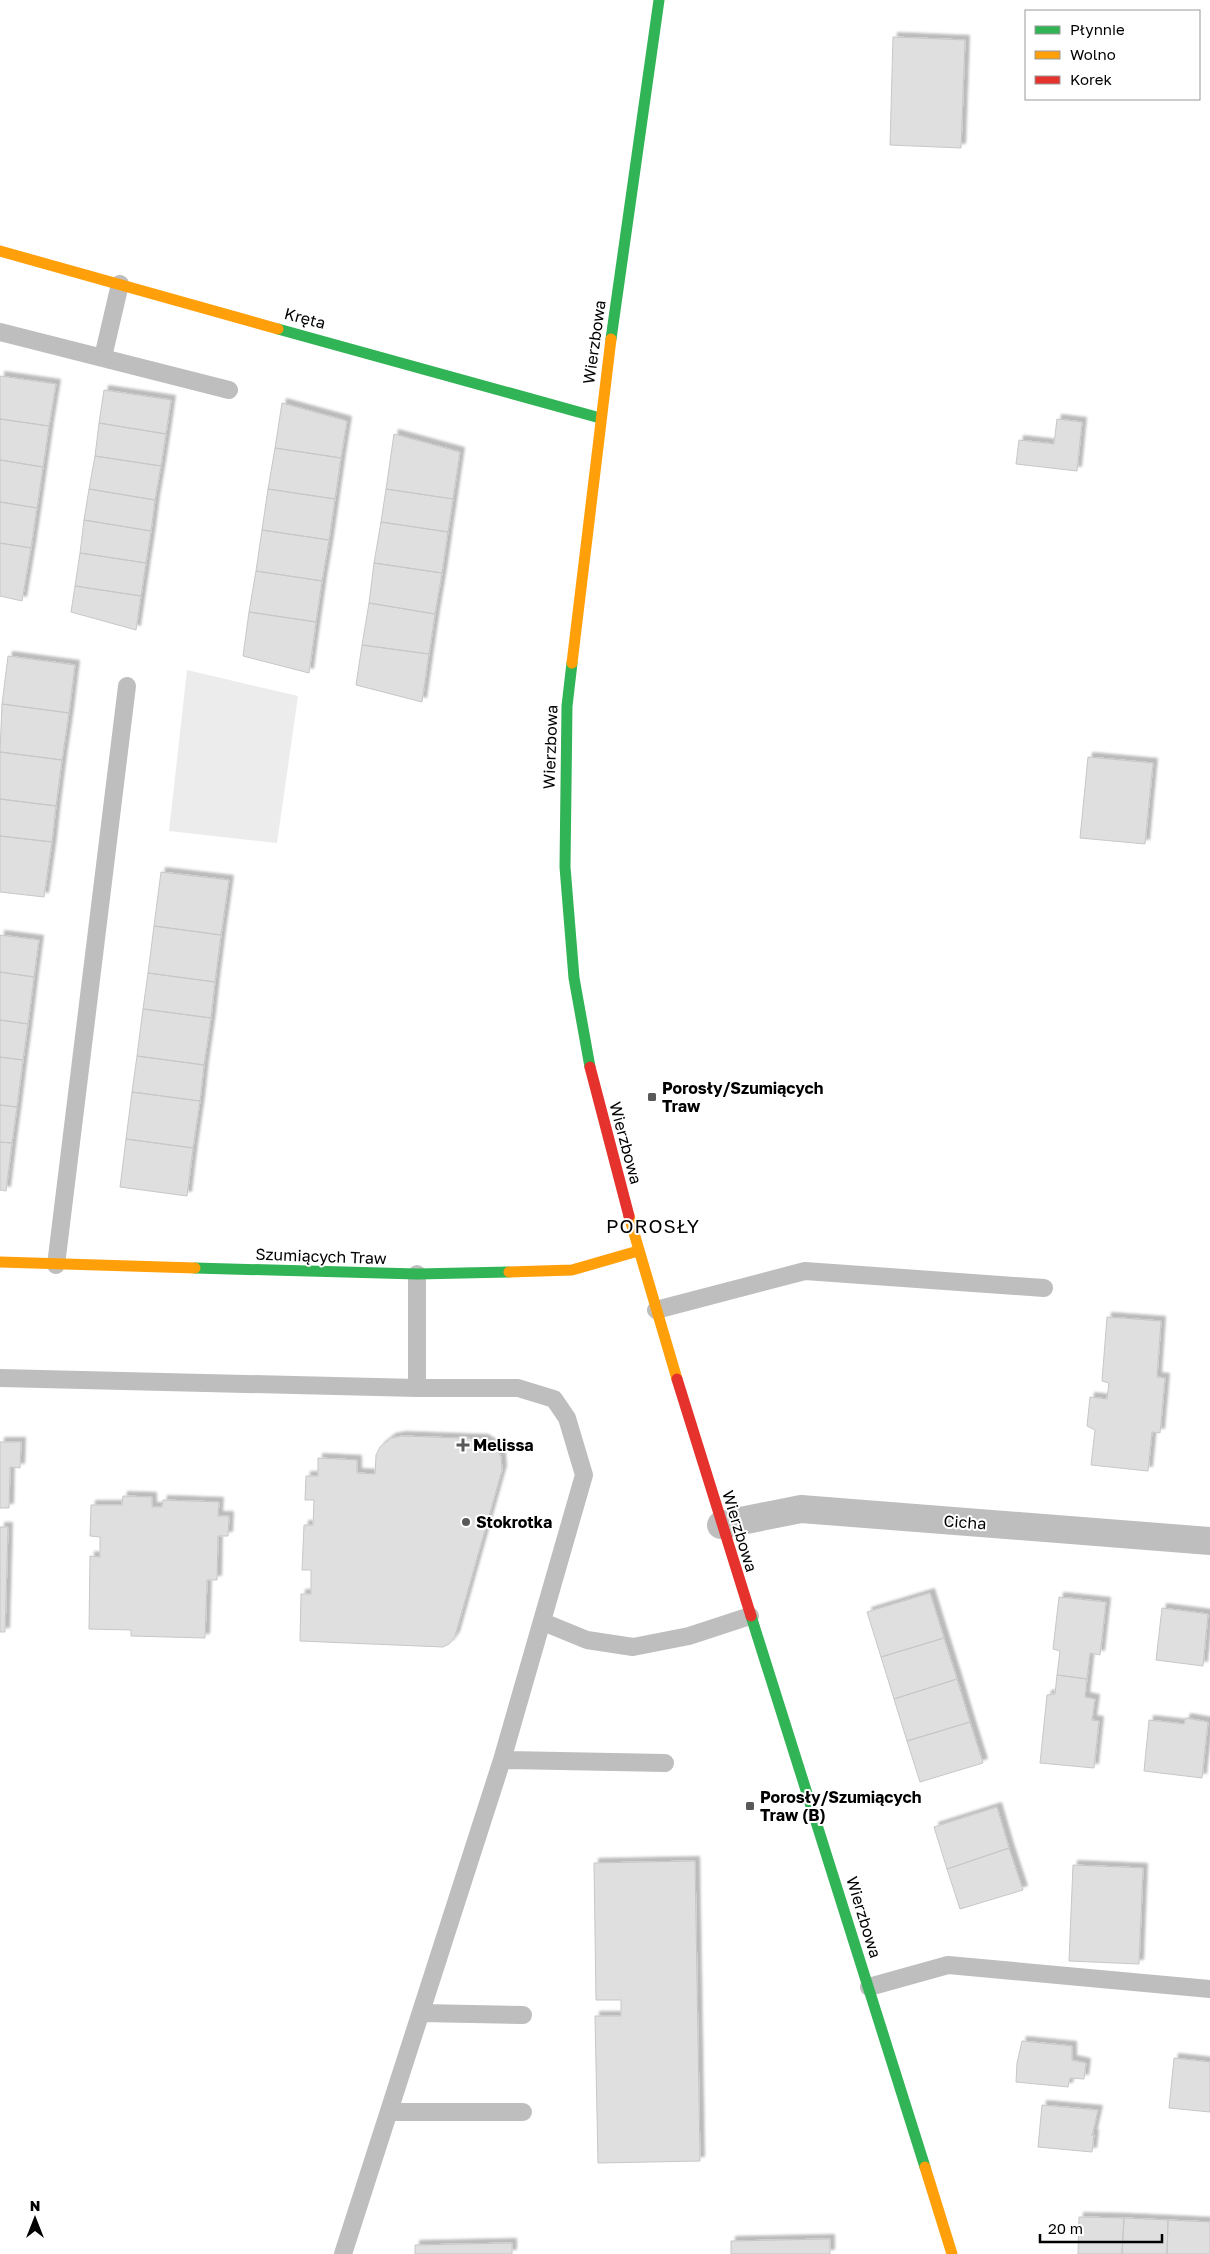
<svg xmlns="http://www.w3.org/2000/svg" width="1210" height="2254" font-family="'Golos Text',sans-serif">
  <style>
    .green { fill: #ececec }
    .building { fill: #dfdfdf; stroke: #c7c7c7; filter: url(#shadow) }
    .lines { fill: none; stroke-linecap: round; stroke-linejoin: round }
    .lane { stroke: #bebebe; stroke-width: 18 }
    .street { stroke: #bebebe; stroke-width: 28 }
    .fast { stroke: #30b455; stroke-width: 11 }
    .slow { stroke: #ff9f0a; stroke-width: 11 }
    .jam { stroke: #e5322d; stroke-width: 11 }
    .poi-dot { fill: #595959; stroke: #fff; stroke-width: 2 }
    .labels { text-anchor: middle; dominant-baseline: central; stroke-width: 4; stroke-linejoin: round; paint-order: stroke }
    .street-label { font-size: 16px; fill: #000; stroke: #fff }
    .poi-label { font-size: 16px; font-weight: bold; fill: #000; stroke: #fff; text-anchor: start }
    .quarter-label { font-size: 19px; letter-spacing: 1px; fill: #000; stroke: #fff }
  </style>
  <defs>
    <filter id="shadow"><feDropShadow dx="4.5" dy="-4.5" stdDeviation="1" flood-color="#0004"/></filter>
  </defs>
  <rect width="100%" height="100%" fill="#fff"/>
  <path class="green" d="M 187,670 L 298,696 L 277,843 L 169,831 Z"/>
  <path class="building" d="M 893,37 L 965,40 L 961,148 L 890,145 Z
    M 0,376 L 56,384 L 49,426 L 0,419 Z
    M 104,390 L 171,400 L 166,434 L 99,423 Z
    M 282,403 L 347,421 L 341,458 L 275,448 Z
    M 0,419 L 49,426 L 43,467 L 0,460 Z
    M 1057,419 L 1082,422 L 1077,471 L 1016,464 L 1019,440 L 1054,444 Z
    M 99,423 L 166,434 L 161,466 L 95,456 Z
    M 394,434 L 460,452 L 453,499 L 386,489 Z
    M 275,448 L 341,458 L 335,499 L 268,489 Z
    M 95,456 L 161,466 L 155,500 L 89,489 Z
    M 0,460 L 43,467 L 37,508 L 0,502 Z
    M 89,489 L 155,500 L 151,531 L 84,520 Z
    M 268,489 L 335,499 L 329,540 L 262,530 Z
    M 386,489 L 453,499 L 448,532 L 381,522 Z
    M 0,502 L 37,508 L 31,548 L 0,543 Z
    M 84,520 L 151,531 L 146,563 L 80,553 Z
    M 381,522 L 448,532 L 442,573 L 374,563 Z
    M 262,530 L 329,540 L 322,581 L 256,571 Z
    M 0,543 L 31,548 L 22,601 L 0,596 Z
    M 80,553 L 146,563 L 141,596 L 75,586 Z
    M 374,563 L 442,573 L 435,614 L 369,603 Z
    M 256,571 L 322,581 L 316,622 L 249,612 Z
    M 75,586 L 141,596 L 136,630 L 71,612 Z
    M 369,603 L 435,614 L 429,654 L 362,645 Z
    M 249,612 L 316,622 L 309,673 L 243,656 Z
    M 362,645 L 429,654 L 422,702 L 356,685 Z
    M 8,656 L 75,665 L 69,713 L 2,704 Z
    M 2,704 L 69,713 L 62,760 L 0,752 Z
    M 0,752 L 62,760 L 56,806 L 0,799 Z
    M 1088,757 L 1153,763 L 1145,844 L 1080,838 Z
    M 0,799 L 56,806 L 52,842 L 0,836 Z
    M 0,836 L 52,842 L 44,897 L 0,892 Z
    M 161,872 L 229,880 L 221,935 L 154,926 Z
    M 154,926 L 221,935 L 215,982 L 148,973 Z
    M 0,935 L 39,940 L 34,977 L 0,972 Z
    M 0,972 L 34,977 L 28,1024 L 0,1020 Z
    M 148,973 L 215,982 L 211,1018 L 143,1009 Z
    M 143,1009 L 211,1018 L 204,1065 L 137,1056 Z
    M 0,1020 L 28,1024 L 23,1060 L 0,1057 Z
    M 137,1056 L 204,1065 L 200,1101 L 132,1092 Z
    M 0,1057 L 23,1060 L 17,1107 L 0,1105 Z
    M 132,1092 L 200,1101 L 193,1148 L 126,1139 Z
    M 0,1105 L 17,1107 L 12,1143 L 0,1142 Z
    M 126,1139 L 193,1148 L 187,1196 L 120,1187 Z
    M 0,1142 L 12,1143 L 6,1191 L 0,1190 Z
    M 1107,1317 L 1161,1321 L 1157,1377 L 1165,1378 L 1160,1433 L 1152,1432 L 1148,1471 L 1091,1465 L 1095,1430 L 1087,1426 L 1090,1397 L 1107,1399 L 1109,1383 L 1102,1381 Z
    M 402,1436 L 484,1439 L 495,1446 L 501,1457 L 502,1470 L 455,1636 L 449,1644 L 443,1647 L 300,1641 L 301,1594 L 311,1594 L 311,1570 L 302,1570 L 304,1525 L 313,1525 L 314,1500 L 305,1500 L 306,1476 L 318,1476 L 318,1458 L 357,1460 L 357,1473 L 375,1474 L 376,1455 L 380,1447 L 391,1438 Z
    M 0,1442 L 21,1442 L 20,1468 L 10,1467 L 9,1508 L 0,1508 Z
    M 123,1496 L 152,1497 L 152,1507 L 162,1507 L 163,1500 L 219,1502 L 218,1516 L 229,1516 L 228,1536 L 218,1536 L 217,1580 L 207,1580 L 205,1638 L 131,1636 L 131,1630 L 89,1629 L 90,1556 L 100,1557 L 100,1537 L 90,1536 L 91,1505 L 122,1505 Z
    M 0,1527 L 8,1527 L 5,1632 L 0,1632 Z
    M 930,1593 L 944,1638 L 881,1657 L 867,1612 Z
    M 1059,1597 L 1106,1602 L 1100,1655 L 1090,1653 L 1087,1679 L 1057,1675 L 1060,1651 L 1053,1649 Z
    M 1162,1608 L 1208,1614 L 1203,1666 L 1156,1660 Z
    M 944,1638 L 957,1679 L 894,1699 L 881,1657 Z
    M 1057,1675 L 1087,1679 L 1085,1697 L 1095,1699 L 1092,1720 L 1099,1721 L 1094,1768 L 1040,1763 L 1047,1695 L 1055,1694 Z
    M 957,1679 L 970,1722 L 907,1741 L 894,1699 Z
    M 1186,1718 L 1208,1722 L 1202,1778 L 1144,1771 L 1149,1720 L 1184,1724 Z
    M 970,1722 L 983,1763 L 920,1782 L 907,1741 Z
    M 997,1807 L 1009,1848 L 947,1869 L 934,1827 Z
    M 1009,1848 L 1023,1890 L 960,1909 L 947,1869 Z
    M 695,1861 L 700,2161 L 598,2163 L 595,2016 L 621,2016 L 621,2000 L 596,2000 L 594,1863 Z
    M 1073,1865 L 1143,1868 L 1139,1964 L 1069,1961 Z
    M 1022,2041 L 1072,2046 L 1072,2060 L 1086,2063 L 1084,2079 L 1070,2078 L 1068,2087 L 1016,2082 L 1017,2063 Z
    M 1174,2058 L 1210,2062 L 1210,2112 L 1169,2108 Z
    M 1042,2105 L 1098,2110 L 1092,2136 L 1094,2134 L 1092,2152 L 1038,2147 Z
    M 1079,2217 L 1124,2218 L 1122,2254 L 1078,2254 Z
    M 1124,2218 L 1168,2220 L 1167,2254 L 1122,2254 Z
    M 1168,2220 L 1210,2222 L 1210,2254 L 1167,2254 Z
    M 830,2239 L 830,2254 L 731,2254 L 731,2241 Z
    M 512,2243 L 512,2254 L 415,2254 L 415,2245 Z"/>
  <g class="lines">
    <path class="lane" d="M 0,332 L 229,390
      M 103,357 L 120,284
      M 56,1265 L 127,686
      M 417,1274 L 417,1388
      M 656,1310 L 805,1271 L 1044,1288
      M 0,1378 L 417,1388 L 518,1388 L 554,1399 L 567,1418 L 584,1475 L 502,1760 L 343,2254
      M 543,1622 L 587,1640 L 633,1647 L 689,1636 L 750,1616
      M 502,1760 L 665,1763
      M 869,1987 L 948,1965 L 1210,1989
      M 421,2013 L 523,2015
      M 389,2112 L 523,2112"/>
    <path class="street" d="M 721,1525 L 801,1509 L 1210,1541"/>
    <path class="fast" d="M 278,329 L 600,418
      M 611,339 L 659,0
      M 572,663 L 567,706 L 565,867 L 574,978 L 590,1067
      M 195,1268 L 417,1274 L 509,1272
      M 751,1616 L 925,2167"/>
    <path class="slow" d="M 0,251 L 278,329
      M 572,663 L 611,339
      M 629,1216 L 677,1379
      M 0,1262 L 195,1268
      M 509,1272 L 572,1270 L 638,1251
      M 925,2167 L 952,2254"/>
    <path class="jam" d="M 590,1067 L 629,1216
      M 677,1379 L 751,1616"/>
  </g>
  <g class="poi-dot">
    <rect x="647" y="1092" width="10" height="10" rx="2.5"/>
    <path d="M460.5 1437.5h5v5h5v5h-5v5h-5v-5h-5v-5h5z"/>
    <circle cx="466" cy="1522" r="5"/>
    <rect x="745" y="1801" width="10" height="10" rx="2.5"/>
  </g>
  <g class="labels">
    <g class="street-label">
      <text transform="translate(305 318) rotate(15)">Kręta</text>
      <text transform="translate(594 342) rotate(-82)">Wierzbowa</text>
      <text transform="translate(550 747) rotate(-88)">Wierzbowa</text>
      <text transform="translate(626 1143) rotate(75)">Wierzbowa</text>
      <text transform="translate(321 1256) rotate(2)">Szumiących Traw</text>
      <text transform="translate(965 1522) rotate(4)">Cicha</text>
      <text transform="translate(740 1531) rotate(73)">Wierzbowa</text>
      <text transform="translate(864 1917) rotate(73)">Wierzbowa</text>
    </g>
    <g class="poi-label">
      <text x="662" y="1088">Porosły/Szumiących<tspan x="662" dy="18">Traw</tspan></text>
      <text x="473" y="1445">Melissa</text>
      <text x="476" y="1522">Stokrotka</text>
      <text x="760" y="1797">Porosły/Szumiących<tspan x="760" dy="18">Traw (B)</tspan></text>
    </g>
    <g class="quarter-label">
      <text x="653" y="1225">POROSŁY</text>
    </g>
  </g>
  <rect x="1025" y="10" width="175" height="90" fill="#ffffff" stroke="#999999"/>
  <rect x="1035" y="26" width="25" height="8" fill="#30b455" stroke="#999999"/>
  <text x="1070" y="35" font-size="15" fill="#000000">Płynnie</text>
  <rect x="1035" y="51" width="25" height="8" fill="#ff9f0a" stroke="#999999"/>
  <text x="1070" y="60" font-size="15" fill="#000000">Wolno</text>
  <rect x="1035" y="76" width="25" height="8" fill="#e5322d" stroke="#999999"/>
  <text x="1070" y="85" font-size="15" fill="#000000">Korek</text>
  <g transform="translate(35 2219)" stroke="#ffffff" stroke-width="4" paint-order="stroke">
  <path d="M0-4L9 19L0 12L-9 19Z" fill="#000000"/>
  <text y="-8" font-size="14" font-weight="bold" text-anchor="middle" fill="#000000">N</text>
  </g>
  <path d="M1040 2234v8h122v-8" fill="none" stroke="#000000" stroke-width="2.5"/>
  <text x="1048" y="2234" font-size="15" fill="#000000" stroke="#ffffff" stroke-width="4" paint-order="stroke">20 m</text>
</svg>
